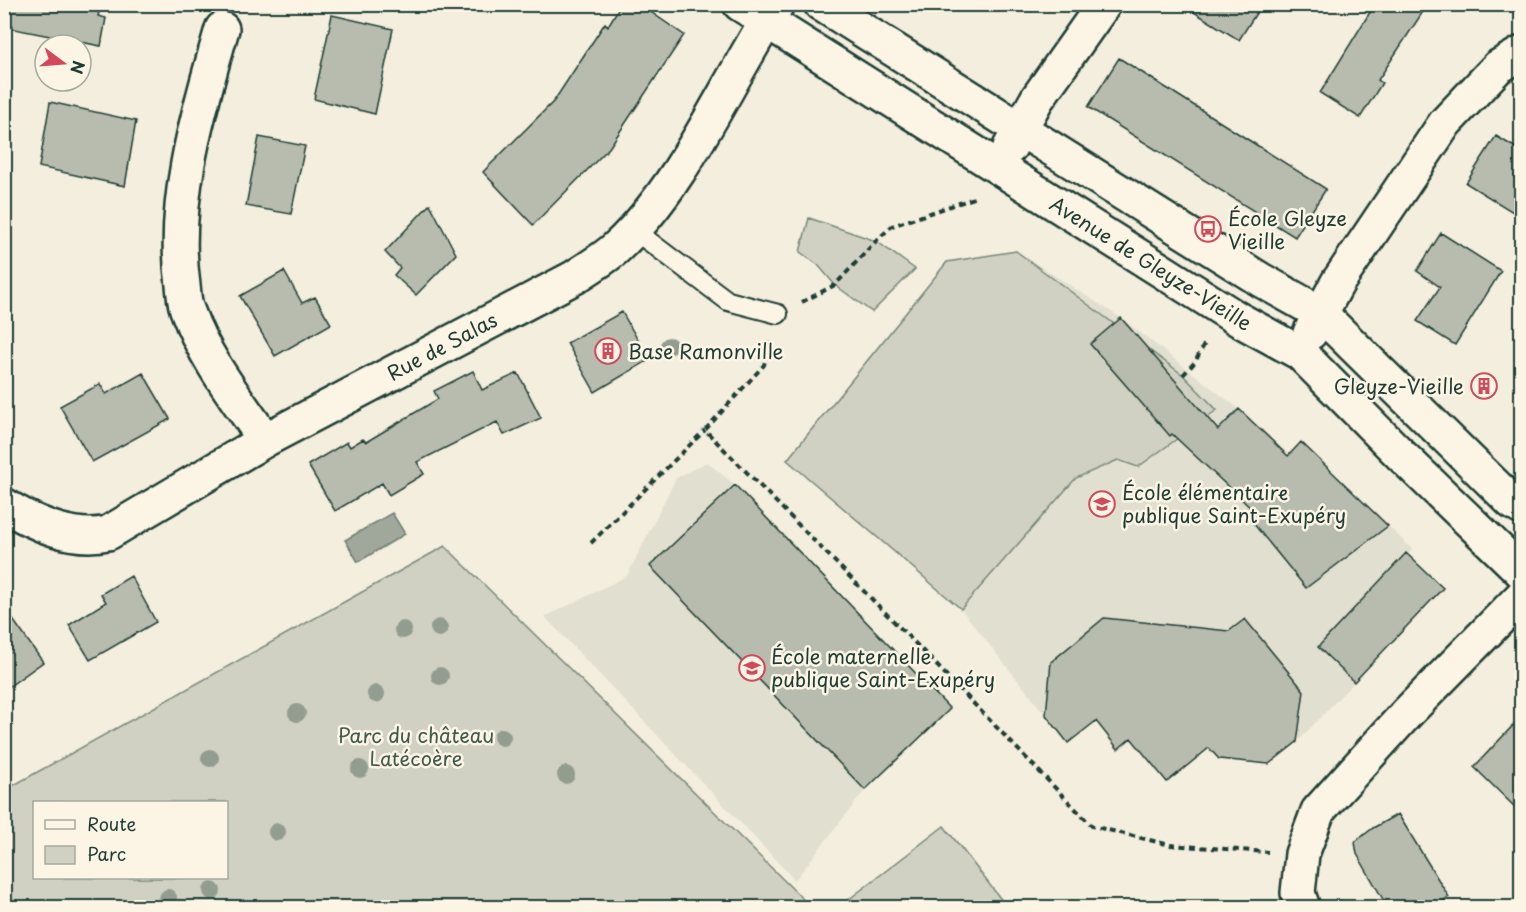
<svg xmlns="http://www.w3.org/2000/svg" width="1526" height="912" font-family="'Playpen Sans',sans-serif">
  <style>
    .built { fill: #e1dfd0 }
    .green { fill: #d0d1c2; stroke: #78877b; stroke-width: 1.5; fill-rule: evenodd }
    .water { fill: #a0a89b; stroke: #6c7d72; stroke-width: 1.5 }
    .building { fill: #b8bcae; stroke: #1f3d34; stroke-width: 1.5 }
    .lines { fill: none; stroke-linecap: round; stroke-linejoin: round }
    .lane-casing { stroke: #1f3d34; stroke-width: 22 }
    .street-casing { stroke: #1f3d34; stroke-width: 38 }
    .path { stroke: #1f3d34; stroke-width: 4; stroke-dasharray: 6 4.5; stroke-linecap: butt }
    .lane { stroke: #fcf5e5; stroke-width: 18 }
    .street { stroke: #fcf5e5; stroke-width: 33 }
    .tree { fill: #929d90 }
    .labels { text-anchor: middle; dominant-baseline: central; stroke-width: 5; stroke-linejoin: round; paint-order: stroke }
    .poi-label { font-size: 20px; fill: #1f3d34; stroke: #fcf5e5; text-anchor: start }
    .street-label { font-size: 20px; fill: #1f3d34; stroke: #fcf5e5 }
    .park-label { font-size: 20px; fill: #425b50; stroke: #fcf5e5 }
  </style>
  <rect width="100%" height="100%" fill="#f3eede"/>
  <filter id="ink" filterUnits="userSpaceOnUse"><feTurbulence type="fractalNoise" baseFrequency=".0167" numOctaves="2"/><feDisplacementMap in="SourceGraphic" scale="12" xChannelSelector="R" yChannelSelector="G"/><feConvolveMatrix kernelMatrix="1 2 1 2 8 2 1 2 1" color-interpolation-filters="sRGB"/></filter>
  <g filter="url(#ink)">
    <path class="built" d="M 1016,251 L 1121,318 L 1239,409 L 1288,455 L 1301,442 L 1412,549 L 1408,555 L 1443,588 L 1298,741 L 1269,764 L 1219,759 L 1209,748 L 1167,782 L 1131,739 L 1118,749 L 1096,721 L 1068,743 L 961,609 L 787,460 L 947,262 Z
      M 707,462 L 735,485 L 950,709 L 865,790 L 795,880 L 545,617 L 627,576 L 676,478 Z"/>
    <path class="green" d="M 809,218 L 876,241 L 915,269 L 872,312 L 835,285 L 818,265 L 800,252 Z
      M 1016,251 L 1183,375 L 1217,410 L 1138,467 L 1118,460 L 1076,478 L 961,609 L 787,460 L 947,262 Z
      M 445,546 L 811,907 L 5,907 L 5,790 ZM 34,802 L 226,802 L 226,878 L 34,878 Z
      M 944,826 L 1007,907 L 839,907 Z"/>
    <path class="water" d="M 392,513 L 405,534 L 358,562 L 345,540 Z"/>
    <path class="building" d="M 4,4 L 101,4 L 98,16 L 106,18 L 101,46 L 4,27 Z
      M 621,4 L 639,4 L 684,35 L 609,148 L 533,225 L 483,172 L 554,101 L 605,23 L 608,26 Z
      M 1181,4 L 1262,4 L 1239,40 Z
      M 1375,4 L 1428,4 L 1378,80 L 1382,83 L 1360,118 L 1320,93 Z
      M 332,15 L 393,29 L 375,114 L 314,99 Z
      M 1119,58 L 1326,189 L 1295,237 L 1088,107 Z
      M 50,102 L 136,121 L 125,186 L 39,167 Z
      M 1496,136 L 1521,151 L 1521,217 L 1466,183 Z
      M 259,137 L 305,146 L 291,214 L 246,206 Z
      M 430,204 L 456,254 L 416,295 L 394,275 L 400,268 L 385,252 Z
      M 1441,233 L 1501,271 L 1455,345 L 1417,321 L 1440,287 L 1417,271 Z
      M 284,271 L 302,303 L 315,297 L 331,324 L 275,356 L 240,296 Z
      M 622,312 L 649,360 L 595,392 L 567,343 Z
      M 1121,318 L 1218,430 L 1239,409 L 1288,456 L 1301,442 L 1388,526 L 1306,588 L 1249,518 L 1255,512 L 1172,434 L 1170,436 L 1090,344 Z
      M 473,371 L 482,390 L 518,373 L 541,418 L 504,435 L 497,422 L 417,462 L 424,474 L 389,495 L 382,483 L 335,511 L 308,465 L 347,442 L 350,447 L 363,439 L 366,442 L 438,399 L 434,391 Z
      M 143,373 L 170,419 L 92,462 L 60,406 L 100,384 L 106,394 Z
      M 735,485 L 950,709 L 865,790 L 650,566 Z
      M 1406,553 L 1443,588 L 1354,682 L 1318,647 Z
      M 131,576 L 156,622 L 90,660 L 69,625 L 106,602 L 101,594 Z
      M 4,607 L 43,662 L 4,690 Z
      M 1104,618 L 1229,631 L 1245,619 L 1304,691 L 1297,742 L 1269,764 L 1219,759 L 1209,748 L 1167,782 L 1131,738 L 1118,749 L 1096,721 L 1068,743 L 1046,715 L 1051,662 Z
      M 1521,717 L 1521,813 L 1474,767 Z
      M 1398,814 L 1449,897 L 1432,908 L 1388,908 L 1357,854 L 1355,842 L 1373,828 Z"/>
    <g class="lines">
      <g class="lane-casing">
        <path id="lane" d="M 634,230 L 728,301 L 778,314"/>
      </g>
      <g class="street-casing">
        <path id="street" d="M 740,4 L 1238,319 L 1300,353 L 1401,455 L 1522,572
          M 821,4 L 1261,280 L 1320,313 L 1512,502 L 1522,508
          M 222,29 C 199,110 171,201 183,285 C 184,294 184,304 188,312 C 205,359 237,399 265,440
          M 1010,147 L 1037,99 L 1104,4
          M 1310,333 L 1338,282 L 1445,123 L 1498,67 L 1522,53
          M 4,505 C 35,524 72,541 108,533 L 265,440 L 575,277 C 588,268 604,259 616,248 C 685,184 726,83 777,4
          M 1303,908 L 1298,893 L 1302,854 L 1318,811 L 1407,713 L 1522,596"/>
      </g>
      <path class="path" d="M 802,302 L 835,285 L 876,241 L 892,226 L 977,197
        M 770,342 L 764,365 L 705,430 L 919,647 L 1092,826 L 1170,845 L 1268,852
        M 1183,375 L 1195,362 L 1206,341
        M 591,543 L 705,430"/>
      <use href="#lane" class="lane"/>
      <use href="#street" class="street"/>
    </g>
    <g class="tree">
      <circle cx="669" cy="346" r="9"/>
      <circle cx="439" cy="628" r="9"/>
      <circle cx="403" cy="630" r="9"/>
      <circle cx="440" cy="676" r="9"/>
      <circle cx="376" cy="694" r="9"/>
      <circle cx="297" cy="713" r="9"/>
      <circle cx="502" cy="737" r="9"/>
      <circle cx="210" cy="758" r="9"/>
      <circle cx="360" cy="769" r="9"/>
      <circle cx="566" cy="775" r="9"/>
      <circle cx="277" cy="832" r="9"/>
      <circle cx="212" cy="891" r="9"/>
      <circle cx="168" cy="898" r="9"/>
    </g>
  </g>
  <defs>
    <g id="bus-ring" transform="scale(1.35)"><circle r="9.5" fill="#fcf5e5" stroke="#d1495b" stroke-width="1.5"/><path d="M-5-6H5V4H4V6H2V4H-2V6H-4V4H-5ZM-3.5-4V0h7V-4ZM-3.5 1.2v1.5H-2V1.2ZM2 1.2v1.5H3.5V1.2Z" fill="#d1495b"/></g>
    <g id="building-ring" transform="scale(1.35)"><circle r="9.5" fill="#fcf5e5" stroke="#d1495b" stroke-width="1.5"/><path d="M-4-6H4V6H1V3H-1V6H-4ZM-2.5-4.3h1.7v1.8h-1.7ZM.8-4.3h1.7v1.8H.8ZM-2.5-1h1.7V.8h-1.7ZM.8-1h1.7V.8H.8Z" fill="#d1495b"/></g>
    <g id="school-ring" transform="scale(1.35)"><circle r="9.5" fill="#fcf5e5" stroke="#d1495b" stroke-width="1.5"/><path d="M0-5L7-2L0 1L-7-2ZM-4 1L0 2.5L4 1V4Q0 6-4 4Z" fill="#d1495b"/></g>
  </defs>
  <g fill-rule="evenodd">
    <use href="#bus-ring" x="1208" y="229"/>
    <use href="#building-ring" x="608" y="351"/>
    <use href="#building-ring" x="1484" y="386"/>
    <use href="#school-ring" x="1102" y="504"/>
    <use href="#school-ring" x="752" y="668"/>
  </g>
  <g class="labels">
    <g class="poi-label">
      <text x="1228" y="218">École Gleyze<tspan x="1228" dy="23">Vieille</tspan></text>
      <text x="628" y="351">Base Ramonville</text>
      <text x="1464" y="386" text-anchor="end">Gleyze-Vieille</text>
      <text x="1122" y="492">École élémentaire<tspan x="1122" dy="23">publique Saint-Exupéry</tspan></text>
      <text x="771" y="656">École maternelle<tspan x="771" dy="23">publique Saint-Exupéry</tspan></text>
    </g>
    <g class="street-label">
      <text transform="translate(1151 263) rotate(32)">Avenue de Gleyze-Vieille</text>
      <text transform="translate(442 346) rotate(-28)">Rue de Salas</text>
    </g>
    <g class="park-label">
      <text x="416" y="735">Parc du château<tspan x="416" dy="23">Latécoère</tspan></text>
    </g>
  </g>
  <rect width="1526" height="912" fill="none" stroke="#fcf5e5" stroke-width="24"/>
  <rect x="12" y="12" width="1502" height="888" fill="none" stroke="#1f3d34" stroke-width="2" filter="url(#ink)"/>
  <rect x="33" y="801" width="195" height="78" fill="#fcf5e5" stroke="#a4ab9e" stroke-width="1.5"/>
  <rect x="45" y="820" width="30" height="9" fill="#fcf5e5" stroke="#a4ab9e" stroke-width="1.5"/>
  <text x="87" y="831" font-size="18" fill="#1f3d34">Route</text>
  <rect x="45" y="846" width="30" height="18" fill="#d0d1c2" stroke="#a4ab9e" stroke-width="1.5"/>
  <text x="87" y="861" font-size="18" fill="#1f3d34">Parc</text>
  <g transform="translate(63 63) rotate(106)"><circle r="28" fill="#fcf5e5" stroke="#a4ab9e" stroke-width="1.5"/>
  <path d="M0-4.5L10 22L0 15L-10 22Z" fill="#d1495b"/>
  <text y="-9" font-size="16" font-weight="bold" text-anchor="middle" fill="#1f3d34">N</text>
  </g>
</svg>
